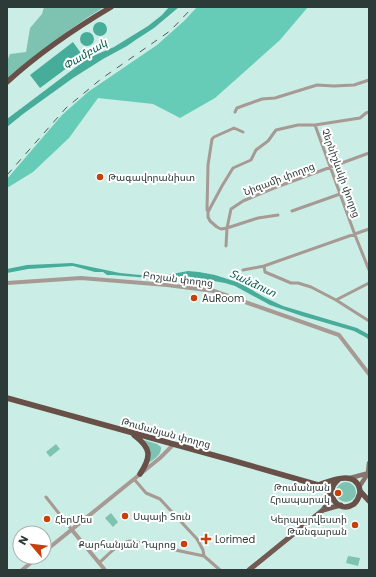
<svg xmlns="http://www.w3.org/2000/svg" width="376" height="577" font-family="Poppins,'Noto Sans Armenian',sans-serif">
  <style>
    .green { fill: #7ec2b2 }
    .forest { fill: #67ccb7 }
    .water { fill: #47ad9a }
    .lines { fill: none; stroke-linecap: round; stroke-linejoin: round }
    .minor { stroke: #a79994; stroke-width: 3 }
    .tertiary { stroke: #a79994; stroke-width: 4 }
    .secondary { stroke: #88746e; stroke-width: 4.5 }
    .primary { stroke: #725a53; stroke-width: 5 }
    .trunk { stroke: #684f48; stroke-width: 5.5 }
    .rail { stroke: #4b5d59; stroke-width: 1; stroke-dasharray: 7 7; stroke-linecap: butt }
    .poi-dot { fill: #c74009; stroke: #fff; stroke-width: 1.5 }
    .labels { text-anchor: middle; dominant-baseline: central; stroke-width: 4; stroke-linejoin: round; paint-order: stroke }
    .street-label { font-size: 10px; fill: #2d3b38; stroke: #fff }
    .poi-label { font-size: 10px; fill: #2d3b38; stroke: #fff; text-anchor: start }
    .water-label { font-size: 11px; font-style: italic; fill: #005b4e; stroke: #fff }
  </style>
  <rect width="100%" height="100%" fill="#caeee5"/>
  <path class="green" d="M 44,7 L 104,7 C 69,29 38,52 7,80 L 7,61 L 10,54 L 26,52 L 30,28 L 42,14 Z
    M 141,439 L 157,444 L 161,447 C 162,455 153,460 147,464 L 148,461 Z
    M 56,444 L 60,449 L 50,457 L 46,452 Z
    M336 492a10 10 0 1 1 20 0a10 10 0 1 1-20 0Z
    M 111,513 L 118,522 L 113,527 L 105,518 Z
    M 348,556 L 360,558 L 358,566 L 346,563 Z"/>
  <path class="forest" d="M 197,7 L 308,7 L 280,40 L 215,98 L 180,118 L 153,104 L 98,98 L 69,138 L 33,172 L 7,188 L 7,179 L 62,115 L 88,92 L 157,45 L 184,21 Z"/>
  <path class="water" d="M 169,7 L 179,7 L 154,28 L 137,39 L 127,46 L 103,59 L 73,78 L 23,114 L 7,127 L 7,119 L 88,58 L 114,47 L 148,26 L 162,15 Z
    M93 29a7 7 0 1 1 14 0a7 7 0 1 1-14 0Z
    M80 39a7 7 0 1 1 14 0a7 7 0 1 1-14 0Z
    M 73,42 L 83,56 L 40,88 L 30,75 Z
    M 72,263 L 120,273 L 140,275 L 161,276 L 188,271 L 199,272 L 215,275 L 240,283 L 264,297 L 283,306 L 357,328 L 368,334 L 369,335 L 369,341 L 367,338 L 354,331 L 302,316 L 270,305 L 235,286 L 225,283 L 185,276 L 161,279 L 113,275 L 107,275 L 103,272 L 95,272 L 73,266 L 28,269 L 7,273 L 7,269 L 27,265 Z"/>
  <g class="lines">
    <path class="minor" d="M 235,112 L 237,108 L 262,99 L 275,98 L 317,85 L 334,86 L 354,85 L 369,80
      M 315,125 L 355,235 L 369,270
      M 207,210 L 208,165 L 212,139 L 214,137 L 234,128 L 243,132
      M 292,211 L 340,194
      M 278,215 L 258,218 L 227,228 L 221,229 L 217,227 L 210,221 L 208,217 L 208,212 L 222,186 L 233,168 L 251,160 L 256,150 L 268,141 L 276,130 L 298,125 L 315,125 L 360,118 L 366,113 L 369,112
      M 226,246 L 227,228 L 231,209 L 243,201 L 274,188 L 369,153
      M 264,266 L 265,272 L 291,283 L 298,283 L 311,287 L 336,300 L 369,321
      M 243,270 L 264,266 L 369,229
      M 336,300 L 369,283
      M 134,479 L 146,493 L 160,499 L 197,539 L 203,550 L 204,556 L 220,570
      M 46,497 L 72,530
      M 99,563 C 108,555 120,541 132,541 L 204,556"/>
    <path class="tertiary" d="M 7,283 L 81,278 L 167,285 L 214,291 L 339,335 L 369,374
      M 72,530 L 105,570
      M 44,552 L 160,458 L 174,444
      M 22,570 L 38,557"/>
    <path class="secondary" d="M 368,473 L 369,463
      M 350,478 L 369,473
      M 359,487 L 369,472"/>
    <path class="primary" d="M 323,510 L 341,505
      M 249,570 L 323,510 L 332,497"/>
    <path class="trunk" d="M 7,82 C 39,53 74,29 111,7
      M 7,398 L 231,460 L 318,485 L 331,494
      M 134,435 C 151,448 152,456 140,474
      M 318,485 C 328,482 347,473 356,482 C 359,485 360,489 360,493 C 359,497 357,501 354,504 C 338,515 322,492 339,479
      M 360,491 L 369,501"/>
    <path class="rail" d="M 7,175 L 66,108 L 101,79 L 170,31 L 193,7"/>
  </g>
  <g class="poi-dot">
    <circle cx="100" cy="177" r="4"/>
    <circle cx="194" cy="298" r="4"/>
    <circle cx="338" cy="493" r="4"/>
    <circle cx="125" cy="516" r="4"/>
    <circle cx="47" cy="519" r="4"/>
    <circle cx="355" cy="525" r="4"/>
    <path d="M204 533h4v4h4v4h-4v4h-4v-4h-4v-4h4z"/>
    <circle cx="184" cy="544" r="4"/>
  </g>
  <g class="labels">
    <g class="street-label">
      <text transform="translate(341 173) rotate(70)">Չերնիշևսկի փողոց</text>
      <text transform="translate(279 179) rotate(-21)">Նիզամի փողոց</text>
      <text transform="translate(178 279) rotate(7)">Բոշյան փողոց</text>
      <text transform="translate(166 433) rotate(15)">Թումանյան փողոց</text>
    </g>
    <g class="poi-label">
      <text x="108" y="177">Թագավորանիստ</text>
      <text x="202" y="298">AuRoom</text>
      <text x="330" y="487" text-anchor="end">Թումանյան<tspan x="330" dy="12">Հրապարակ</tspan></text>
      <text x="133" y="516">Սպայի Տուն</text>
      <text x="55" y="519">ՀերՄես</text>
      <text x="347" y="519" text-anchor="end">Կերպարվեստի<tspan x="347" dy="12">Թանգարան</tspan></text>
      <text x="215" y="539">Lorimed</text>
      <text x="176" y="544" text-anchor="end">Քարհանյան Դպրոց</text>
    </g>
    <g class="water-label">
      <text transform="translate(85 54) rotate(-31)">Փամբակ</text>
      <text transform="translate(253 283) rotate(25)">Տանձուտ</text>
    </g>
  </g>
  <rect width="376" height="577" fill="none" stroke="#2d3b38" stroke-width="16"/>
  <g transform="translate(32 545) rotate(298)"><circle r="19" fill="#ffffff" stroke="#abb1af"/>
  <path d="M0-3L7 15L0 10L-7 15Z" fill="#c74009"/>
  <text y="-6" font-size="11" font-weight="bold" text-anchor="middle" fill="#2d3b38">N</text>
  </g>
</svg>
